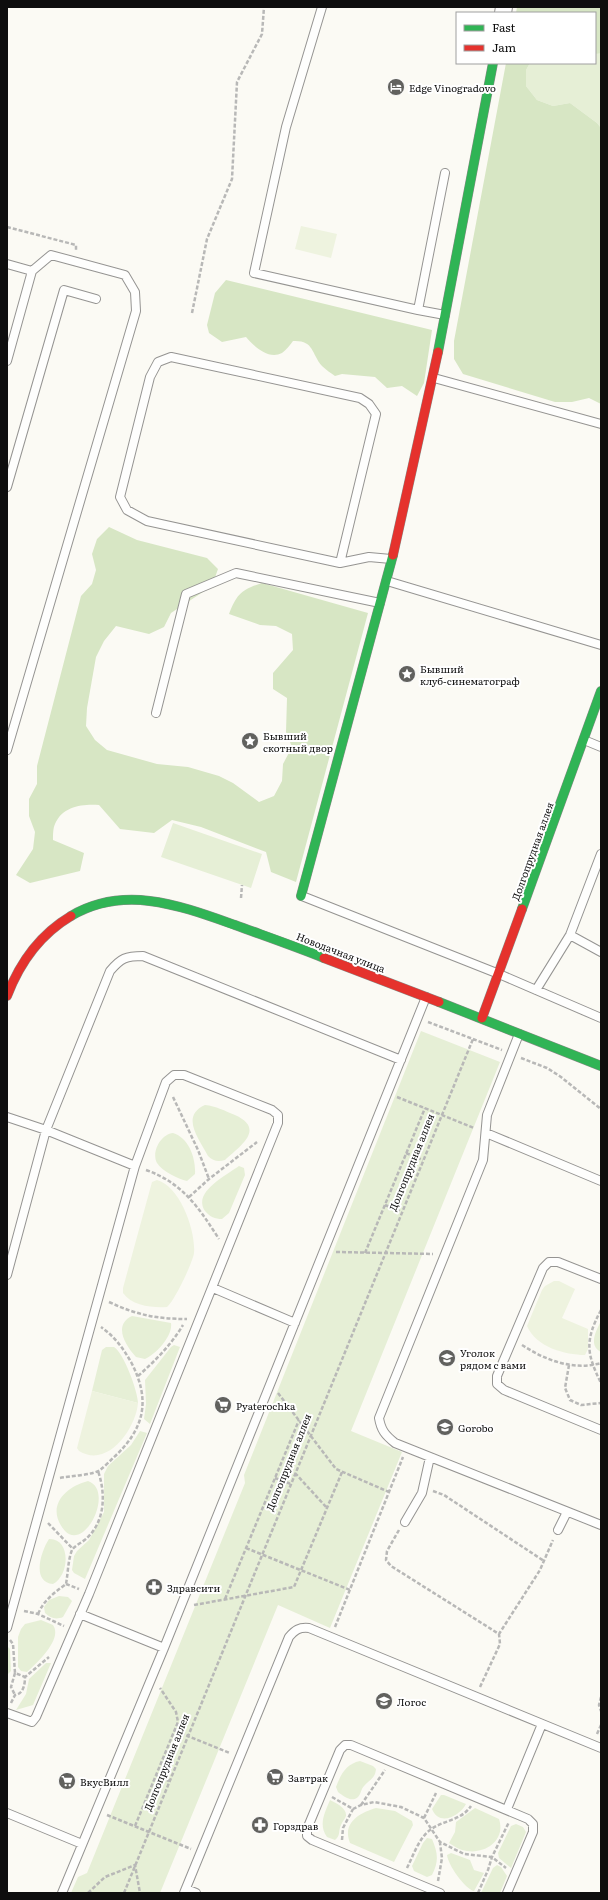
<svg xmlns="http://www.w3.org/2000/svg" width="608" height="1900" font-family="Literata,serif">
  <style>
    .green { fill: #e6efd6 }
    .forest { fill: #d7e6c4 }
    .pitch { fill: #eef3df }
    .lines { fill: none; stroke-linecap: round; stroke-linejoin: round }
    .lane-casing { stroke: #959492; stroke-width: 10 }
    .street-casing { stroke: #959492; stroke-width: 18 }
    .fast-casing { stroke: #8b8b88; stroke-width: 10 }
    .jam-casing { stroke: #8b8b88; stroke-width: 10 }
    .path { stroke: #b8b8b7; stroke-width: 2.5; stroke-dasharray: 4 2; stroke-linecap: butt }
    .lane { stroke: #fefefd; stroke-width: 8 }
    .street { stroke: #fefefd; stroke-width: 16 }
    .fast { stroke: #30b455; stroke-width: 9 }
    .jam { stroke: #e5322d; stroke-width: 9 }
    .labels { text-anchor: middle; dominant-baseline: central; stroke-width: 4; stroke-linejoin: round; paint-order: stroke }
    .poi-label { font-size: 10px; fill: #0e0e0e; stroke: #fff; text-anchor: start }
    .street-label { font-size: 10px; fill: #0e0e0e; stroke: #fff }
  </style>
  <rect width="100%" height="100%" fill="#fbfaf4"/>
  <path class="green" d="M 597,53 L 601,53 L 601,128 L 597,123 L 570,103 L 553,106 L 537,100 L 526,86 L 526,70 L 530,63 L 595,63 L 595,54 Z
    M 173,823 L 262,854 L 251,888 L 161,857 Z
    M 421,1031 L 500,1062 L 351,1431 L 402,1452 L 330,1628 L 278,1605 L 160,1893 L 71,1893 L 78,1877 L 87,1873 L 245,1483 L 244,1475 Z
    M 205,1105 C 216,1106 225,1111 235,1115 C 266,1129 240,1146 225,1160 C 218,1162 213,1161 208,1156 C 199,1139 180,1116 205,1105 Z
    M 173,1133 C 189,1138 196,1158 195,1174 L 187,1181 C 178,1179 162,1171 157,1163 C 151,1152 161,1134 173,1133 Z
    M 239,1166 L 244,1168 L 245,1175 L 229,1213 L 222,1219 C 215,1219 210,1217 205,1211 C 192,1192 227,1175 239,1166 Z
    M 132,1316 L 171,1323 C 173,1336 156,1354 145,1359 L 136,1357 C 125,1345 113,1325 132,1316 Z
    M 601,1321 L 601,1352 C 588,1345 596,1331 601,1321 Z
    M 174,1345 L 180,1347 L 150,1424 L 144,1419 L 146,1404 L 145,1380 L 171,1347 Z
    M 106,1347 L 114,1347 C 124,1353 138,1392 138,1403 L 92,1391 L 102,1350 Z
    M 140,1431 L 147,1433 L 85,1579 L 74,1573 L 72,1570 L 74,1556 L 77,1551 L 89,1540 L 104,1512 L 104,1474 L 108,1466 L 131,1445 Z
    M 88,1481 C 115,1490 85,1552 65,1531 C 45,1508 64,1487 88,1481 Z
    M 49,1539 C 71,1538 70,1575 53,1584 C 31,1582 41,1551 49,1539 Z
    M 59,1596 L 68,1597 L 72,1601 L 63,1617 C 56,1620 50,1618 45,1613 L 44,1607 L 49,1600 Z
    M 41,1620 L 53,1625 C 63,1639 37,1663 27,1672 L 21,1671 L 18,1667 L 18,1637 L 21,1629 L 25,1624 Z
    M 8,1647 L 10,1649 L 11,1671 L 7,1675 Z
    M 46,1663 L 51,1663 L 33,1705 L 16,1710 L 26,1694 L 29,1679 Z
    M 360,1761 L 373,1766 L 376,1769 C 375,1779 370,1779 364,1786 C 361,1789 361,1794 358,1797 C 352,1803 343,1796 338,1792 L 336,1787 C 341,1774 346,1764 360,1761 Z
    M 441,1795 L 444,1795 L 466,1804 C 460,1816 439,1827 432,1809 Z
    M 330,1800 C 336,1803 347,1808 346,1816 C 345,1819 342,1822 341,1825 C 338,1831 341,1835 335,1840 L 327,1837 C 318,1825 325,1812 330,1800 Z
    M 376,1808 L 395,1811 L 412,1821 L 413,1825 L 394,1862 L 350,1843 C 342,1823 359,1813 376,1808 Z
    M 475,1808 L 499,1819 C 506,1840 486,1854 467,1851 C 460,1850 455,1847 449,1843 L 455,1832 L 456,1822 Z
    M 516,1824 L 523,1827 L 526,1832 L 511,1868 L 499,1858 L 498,1853 L 511,1826 Z
    M 427,1838 L 432,1839 C 438,1853 439,1861 432,1875 L 427,1877 L 414,1871 L 412,1866 L 423,1843 Z
    M 451,1853 L 470,1860 L 474,1870 L 484,1873 L 474,1891 C 465,1889 448,1865 447,1855 Z
    M 497,1865 L 501,1867 L 507,1876 L 500,1893 L 481,1893 L 493,1868 Z"/>
  <path class="forest" d="M 517,7 L 601,7 L 601,53 L 595,54 L 595,13 L 516,13 Z
    M 506,63 L 530,63 L 526,70 L 526,86 L 537,100 L 553,106 L 570,103 L 597,123 L 601,128 L 601,404 L 589,398 L 572,402 L 555,402 L 463,374 L 454,359 L 454,341 Z
    M 226,280 L 432,330 L 424,383 L 417,396 L 402,386 L 387,388 L 375,377 L 342,374 L 335,376 C 331,373 326,370 322,366 C 311,353 314,340 293,341 C 290,345 286,350 282,353 C 268,360 254,346 246,337 L 222,342 L 209,333 L 207,325 L 215,293 Z
    M 109,527 L 137,540 L 207,558 L 218,569 L 212,586 L 171,613 L 164,627 L 149,634 L 116,626 L 104,641 L 96,657 L 87,708 L 86,726 L 95,740 L 107,750 L 157,764 L 188,767 L 219,776 L 233,783 L 259,802 L 274,796 L 282,781 L 283,764 L 292,747 L 286,732 L 287,698 L 273,689 L 273,673 L 293,650 L 292,634 L 276,626 L 260,625 L 229,614 C 237,594 241,590 262,583 L 368,613 L 296,882 L 271,872 L 266,852 L 201,827 L 172,820 L 154,833 L 120,829 L 99,805 C 82,804 63,806 55,824 C 53,828 53,835 53,840 L 84,853 L 80,871 L 30,883 L 16,875 L 33,849 L 35,832 L 29,816 L 29,799 L 37,784 L 37,766 L 81,596 L 92,584 L 96,570 L 92,554 L 97,539 Z"/>
  <path class="pitch" d="M 301,226 L 337,234 L 331,258 L 295,249 Z
    M 157,1180 C 180,1186 196,1231 194,1253 C 193,1262 174,1302 167,1307 C 153,1308 132,1306 123,1293 L 123,1288 L 152,1182 Z
    M 554,1281 L 559,1281 L 575,1289 L 562,1318 L 588,1329 L 588,1349 L 585,1355 C 565,1355 536,1347 527,1326 L 542,1290 L 545,1286 Z
    M 92,1391 L 138,1403 C 136,1428 108,1469 79,1451 L 77,1448 Z"/>
  <g class="lines">
    <g class="lane-casing">
      <path id="lane" d="M 322,7 L 286,127 L 254,273 L 418,310 L 445,173
        M 7,264 L 32,271
        M 418,310 L 445,315
        M 7,361 L 32,271 L 51,255 L 125,275 L 135,292 L 136,311 L 7,750
        M 434,378 L 601,424
        M 7,487 L 64,290 L 96,299
        M 340,563 L 376,414 L 369,404 L 360,398 L 171,357 L 158,362 L 150,377 L 120,497 L 127,510 L 147,521 L 340,563 L 369,557 L 391,559
        M 387,581 L 601,645
        M 156,713 L 186,594 L 236,573 L 380,603
        M 584,740 L 601,747
        M 302,896 L 499,974 L 601,1018
        M 570,935 L 601,952
        M 536,990 L 570,935 L 601,854
        M 519,1034 L 487,1115 L 483,1160 L 379,1418 C 381,1430 385,1435 395,1443 L 601,1525
        M 7,1117 L 46,1130 L 135,1166
        M 486,1133 L 601,1181
        M 7,1275 L 46,1130 L 110,971 C 121,958 126,956 143,956 L 401,1060
        M 601,1279 L 558,1262 L 549,1262 L 543,1268 L 497,1376 L 497,1384 L 504,1390 L 601,1430
        M 213,1288 L 295,1323
        M 405,1522 L 422,1493 L 430,1457
        M 558,1530 L 567,1512
        M 80,1614 L 164,1648
        M 7,1628 L 135,1166 L 166,1082 L 174,1075 L 184,1075 L 272,1110 L 278,1115 L 278,1123 L 272,1138 L 89,1594 L 36,1717 L 32,1722 L 7,1713
        M 507,1809 L 542,1724
        M 7,1813 L 82,1844
        M 186,1889 L 196,1893
        M 62,1893 L 164,1648 L 426,997
        M 184,1893 L 289,1637 C 295,1630 299,1627 309,1628 L 601,1748
        M 440,1893 L 312,1840 L 307,1836 L 307,1829 L 340,1750 L 345,1745 L 351,1745 L 528,1819 L 533,1824 L 533,1832 L 507,1893"/>
    </g>
    <g class="street-casing">
      <path id="street" d="M 503,13 L 504,7"/>
    </g>
    <g class="fast-casing">
      <path id="fast" d="M 438,352 L 493,63
        M 301,896 L 393,555
        M 522,909 L 601,691
        M 71,916 C 125,884 181,906 235,925 C 265,936 294,946 324,958
        M 439,1002 L 601,1066"/>
    </g>
    <g class="jam-casing">
      <path id="jam" d="M 393,555 L 438,352
        M 324,958 L 439,1002
        M 7,996 C 20,962 39,935 71,916
        M 482,1018 L 522,909"/>
    </g>
    <path class="path" d="M 7,227 L 76,245 L 76,251
      M 192,313 L 207,239 L 232,179 L 237,82 L 262,34 L 264,7
      M 241,898 L 242,885
      M 428,1022 L 502,1050
      M 521,1058 L 547,1068 L 561,1077 L 601,1109
      M 173,1097 L 198,1150 L 209,1179
      M 397,1097 L 474,1128
      M 406,1153 L 423,1160
      M 146,1170 C 183,1183 199,1208 219,1239
      M 189,1197 L 209,1179 L 257,1142
      M 385,1205 L 402,1212
      M 336,1252 L 433,1254
      M 365,1253 L 425,1108
      M 109,1302 C 137,1315 157,1319 187,1319
      M 601,1310 C 585,1340 586,1353 601,1383
      M 522,1345 C 545,1360 573,1371 601,1363
      M 569,1365 L 565,1388 L 570,1400 L 581,1405 L 601,1403
      M 138,1376 C 155,1361 171,1345 183,1325
      M 278,1393 L 336,1469 L 389,1492
      M 295,1473 L 327,1508
      M 60,1478 C 70,1476 93,1475 100,1470 C 104,1467 109,1462 113,1458 C 145,1429 151,1400 131,1362 C 123,1348 114,1336 101,1327
      M 275,1478 L 291,1484
      M 433,1491 L 444,1495 L 544,1561
      M 48,1523 L 73,1549
      M 399,1530 L 387,1551 L 386,1560 L 391,1566 L 499,1634 L 540,1570 L 553,1540
      M 246,1548 L 350,1590
      M 66,1584 L 79,1589
      M 225,1599 L 299,1420
      M 194,1605 L 294,1587 L 342,1472
      M 24,1611 L 38,1614 L 64,1626
      M 38,1614 C 44,1600 54,1593 66,1584 C 68,1573 68,1560 72,1550 C 74,1546 83,1542 87,1538 C 105,1521 106,1494 98,1471
      M 335,1627 L 403,1457
      M 10,1640 L 13,1644 L 15,1673 L 25,1677
      M 15,1673 L 11,1687 L 15,1695
      M 480,1687 L 500,1644 L 499,1634
      M 601,1697 L 599,1705 L 601,1711
      M 11,1703 L 15,1695 C 23,1694 25,1685 25,1677 L 49,1657
      M 175,1731 L 230,1753
      M 597,1734 L 601,1725
      M 156,1775 L 169,1781
      M 332,1797 L 353,1809 L 361,1805 L 374,1802 L 401,1807 L 424,1818 L 440,1842 L 464,1854 L 492,1857 L 506,1868
      M 361,1805 L 385,1770
      M 107,1815 L 191,1849
      M 424,1818 L 436,1793
      M 135,1826 L 178,1722 L 176,1712 L 160,1688
      M 342,1840 L 343,1828 L 353,1809
      M 407,1868 C 413,1856 419,1838 430,1830 C 443,1820 461,1821 471,1806
      M 438,1881 L 442,1858 L 440,1843
      M 88,1893 L 105,1877 L 135,1865 L 140,1893
      M 124,1893 L 473,1039
      M 478,1893 L 488,1870 L 492,1857 L 509,1822"/>
    <use href="#lane" class="lane"/>
    <use href="#street" class="street"/>
    <use href="#fast" class="fast"/>
    <use href="#jam" class="jam"/>
  </g>
  <defs>
    <g id="hotel-disc" transform="scale(0.9)"><circle r="9.5" fill="#61615e" stroke="#fff"/><path d="M-6-4.5h1.5V1H6V5H4.5V3h-9V5H-6ZM-4 0a1.8 1.8 0 1 1 3.6 0ZM.5 0V-2.5h3Q6-2.5 6 0Z" fill="#fff"/></g>
    <g id="sight-disc" transform="scale(0.9)"><circle r="9.5" fill="#61615e" stroke="#fff"/><path d="M0-6L1.8-2.2L6-1.7L2.9 1.2L3.7 5.4L0 3.3L-3.7 5.4L-2.9 1.2L-6-1.7L-1.8-2.2Z" fill="#fff"/></g>
    <g id="school-disc" transform="scale(0.9)"><circle r="9.5" fill="#61615e" stroke="#fff"/><path d="M0-5L7-2L0 1L-7-2ZM-4 1L0 2.5L4 1V4Q0 6-4 4Z" fill="#fff"/></g>
    <g id="supermarket-disc" transform="scale(0.9)"><circle r="9.5" fill="#61615e" stroke="#fff"/><path d="M-6-5.5h2.5l.6 2H6L4.5 2H-2.5L-4.4-4H-6ZM-1.5 3.2a1.3 1.3 0 1 0 .1 0ZM3 3.2a1.3 1.3 0 1 0 .1 0Z" fill="#fff"/></g>
    <g id="pharmacy-disc" transform="scale(0.9)"><circle r="9.5" fill="#61615e" stroke="#fff"/><path d="M-2-6h4v4h4v4h-4v4h-4v-4h-4v-4h4Z" fill="#fff"/></g>
  </defs>
  <g fill-rule="evenodd">
    <use href="#hotel-disc" x="396" y="87"/>
    <use href="#sight-disc" x="407" y="674"/>
    <use href="#sight-disc" x="250" y="741"/>
    <use href="#school-disc" x="447" y="1358"/>
    <use href="#supermarket-disc" x="223" y="1405"/>
    <use href="#school-disc" x="445" y="1427"/>
    <use href="#pharmacy-disc" x="154" y="1587"/>
    <use href="#school-disc" x="384" y="1701"/>
    <use href="#supermarket-disc" x="275" y="1777"/>
    <use href="#supermarket-disc" x="67" y="1781"/>
    <use href="#pharmacy-disc" x="260" y="1825"/>
  </g>
  <g class="labels">
    <g class="poi-label">
      <text x="409" y="87">Edge Vinogradovo</text>
      <text x="420" y="668">Бывший<tspan x="420" dy="12">клуб-синематограф</tspan></text>
      <text x="263" y="735">Бывший<tspan x="263" dy="12">скотный двор</tspan></text>
      <text x="460" y="1352">Уголок<tspan x="460" dy="12">рядом с вами</tspan></text>
      <text x="236" y="1405">Pyaterochka</text>
      <text x="458" y="1427">Gorobo</text>
      <text x="167" y="1587">Здравсити</text>
      <text x="397" y="1701">Логос</text>
      <text x="288" y="1777">Завтрак</text>
      <text x="80" y="1781">ВкусВилл</text>
      <text x="273" y="1825">Горздрав</text>
    </g>
    <g class="street-label">
      <text transform="translate(532 851) rotate(-70)">Долгопрудная аллея</text>
      <text transform="translate(341 952) rotate(21)">Новодачная улица</text>
      <text transform="translate(411 1162) rotate(-68)">Долгопрудная аллея</text>
      <text transform="translate(288 1462) rotate(-68)">Долгопрудная аллея</text>
      <text transform="translate(166 1762) rotate(-68)">Долгопрудная аллея</text>
    </g>
  </g>
  <rect width="608" height="1900" fill="none" stroke="#0e0e0e" stroke-width="16"/>
  <rect x="456" y="12" width="140" height="52" fill="#ffffff" stroke="#9f9f9f"/>
  <rect x="464" y="25" width="20" height="6" fill="#30b455" stroke="#9f9f9f"/>
  <text x="492" y="32" font-size="12" fill="#0e0e0e">Fast</text>
  <rect x="464" y="45" width="20" height="6" fill="#e5322d" stroke="#9f9f9f"/>
  <text x="492" y="52" font-size="12" fill="#0e0e0e">Jam</text>
</svg>
